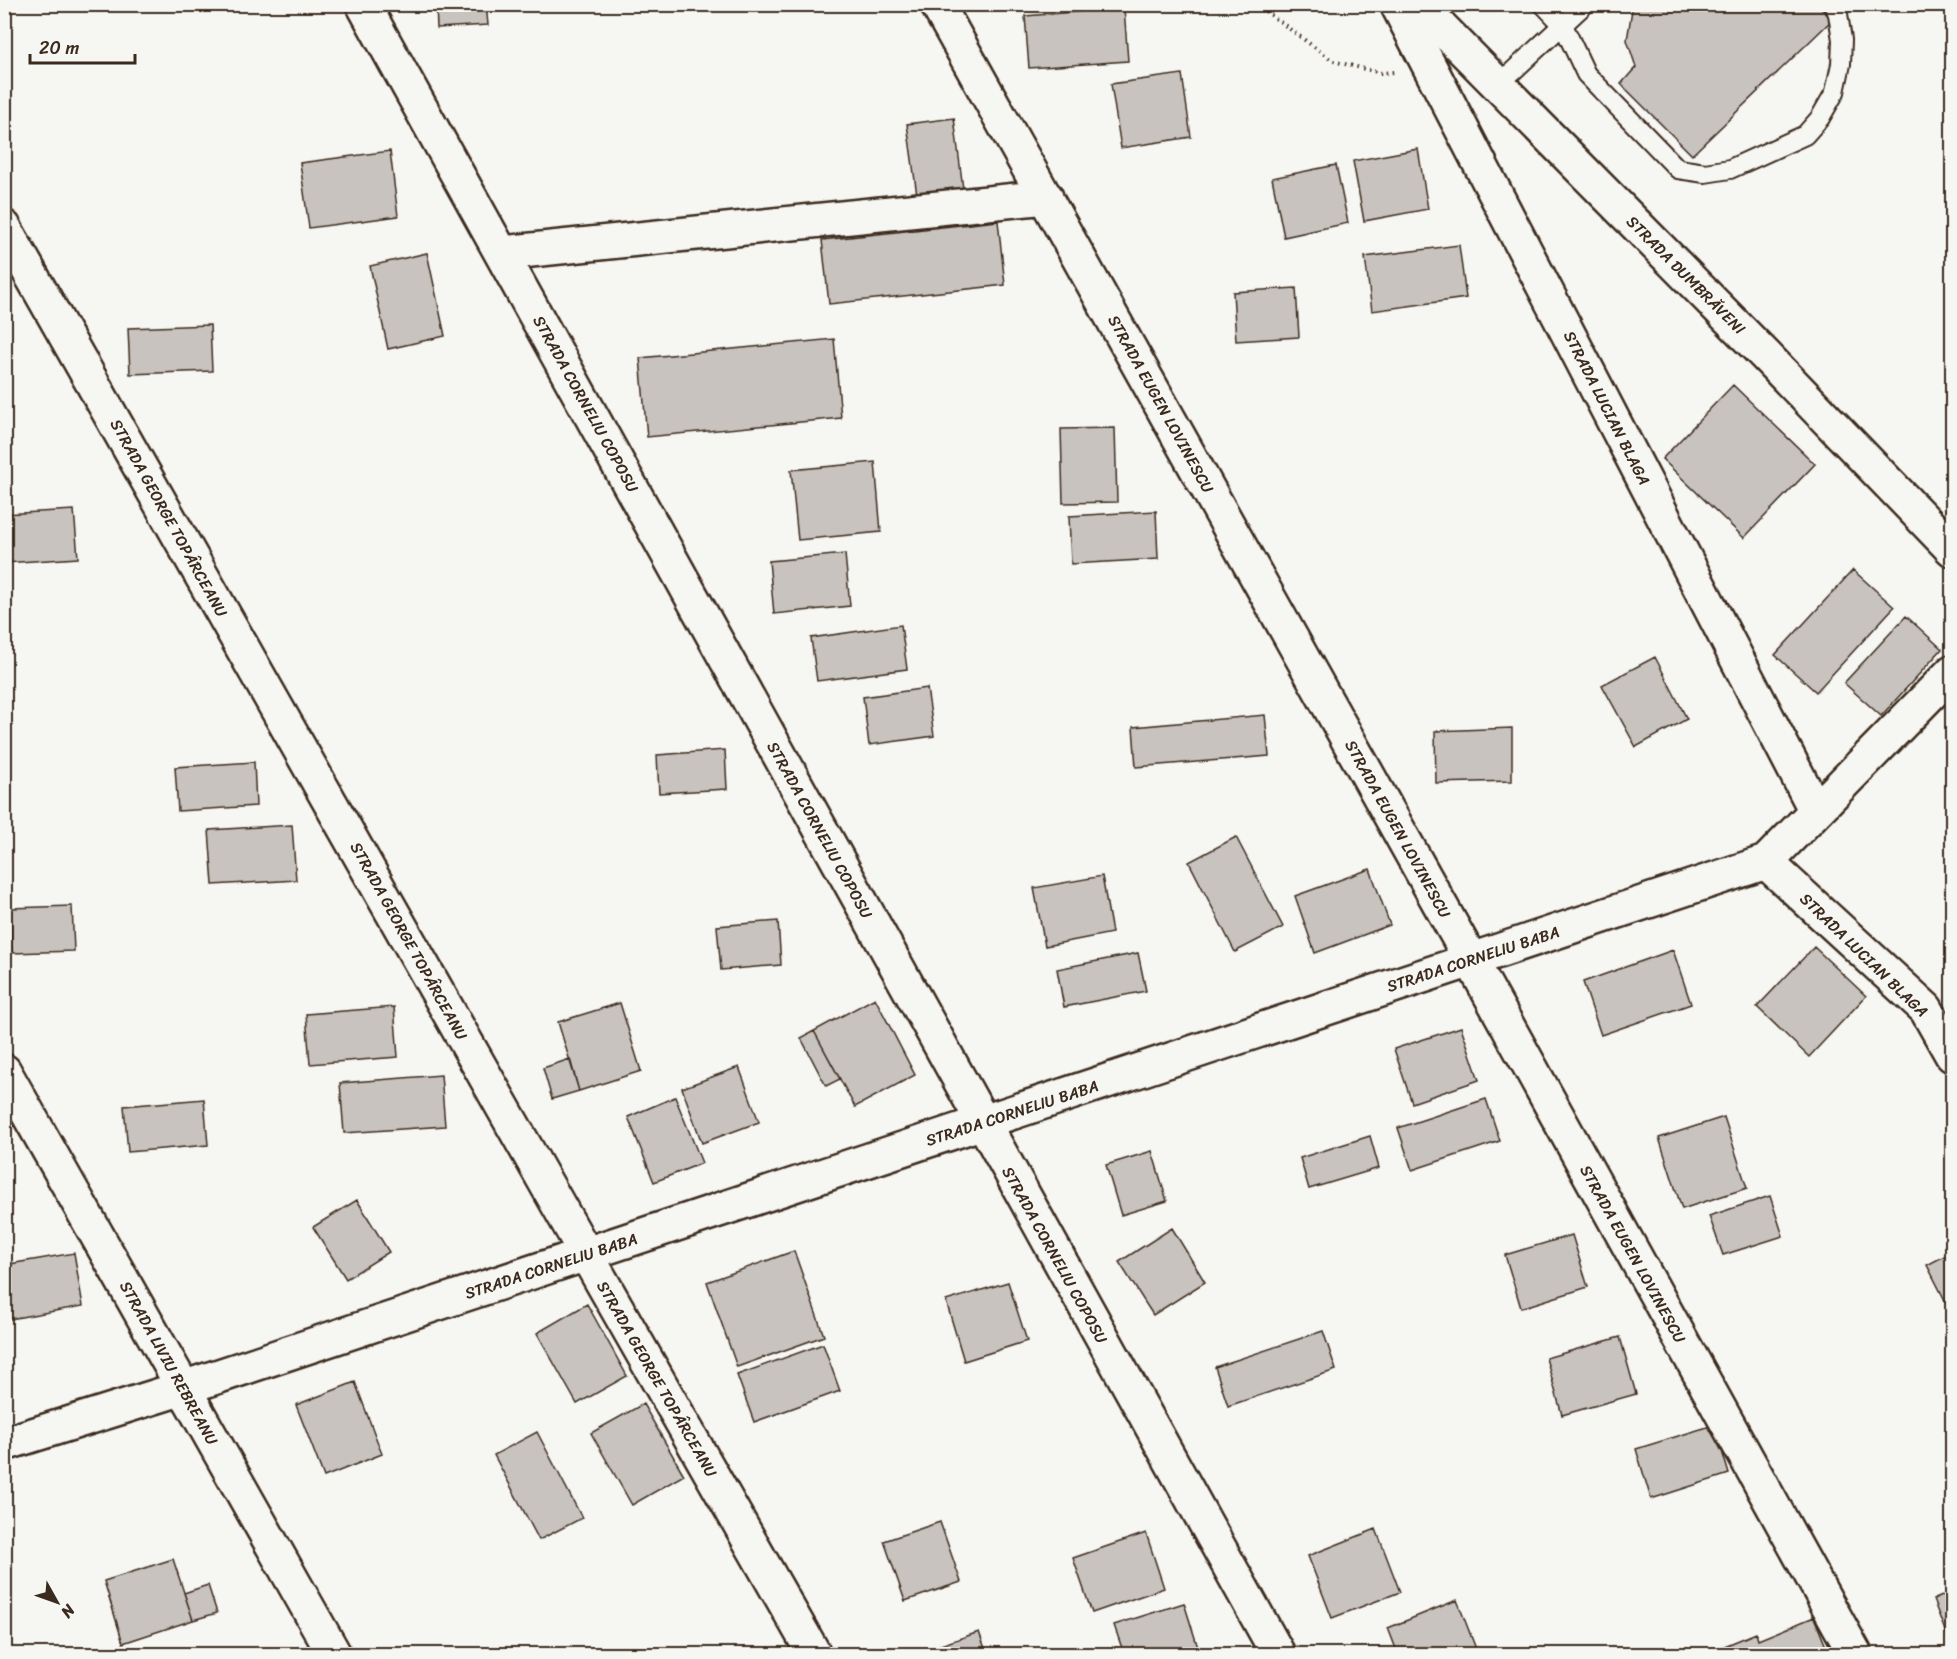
<svg xmlns="http://www.w3.org/2000/svg" width="1957" height="1659" font-family="Sriracha,sans-serif">
  <style>
    .building { fill: #c8c3be; stroke: #3b2a1e; stroke-width: 1.5 }
    .lines { fill: none; stroke-linecap: round; stroke-linejoin: round }
    .service-casing { stroke: #3b2a1e; stroke-width: 22 }
    .minor-casing { stroke: #3b2a1e; stroke-width: 38 }
    .tertiary-casing { stroke: #3b2a1e; stroke-width: 38 }
    .path { stroke: #3b2a1e; stroke-width: 4; stroke-dasharray: 1.5 4.5; stroke-linecap: butt }
    .service { stroke: #f6f6f2; stroke-width: 18 }
    .minor { stroke: #f6f6f2; stroke-width: 33 }
    .tertiary { stroke: #f6f6f2; stroke-width: 33 }
    .labels { text-anchor: middle; dominant-baseline: central; stroke-width: 6; stroke-linejoin: round; paint-order: stroke }
    .street-label { font-size: 16px; fill: #3b2a1e; stroke: #f6f6f2 }
  </style>
  <rect width="100%" height="100%" fill="#f6f6f2"/>
  <filter id="ink" filterUnits="userSpaceOnUse"><feTurbulence type="fractalNoise" baseFrequency=".0167" numOctaves="2"/><feDisplacementMap in="SourceGraphic" scale="12" xChannelSelector="R" yChannelSelector="G"/><feConvolveMatrix kernelMatrix="1 2 1 2 8 2 1 2 1" color-interpolation-filters="sRGB"/></filter>
  <g filter="url(#ink)">
    <path class="building" d="M 436,4 L 486,4 L 488,25 L 437,28 Z
      M 1633,4 L 1817,4 L 1832,20 L 1692,155 L 1621,84 L 1636,67 L 1627,40 Z
      M 1124,8 L 1128,61 L 1029,68 L 1025,16 Z
      M 1182,74 L 1191,137 L 1121,148 L 1111,84 Z
      M 954,118 L 963,189 L 917,195 L 907,124 Z
      M 1418,149 L 1428,209 L 1364,221 L 1353,161 Z
      M 390,151 L 398,216 L 309,228 L 300,163 Z
      M 1336,165 L 1348,223 L 1284,237 L 1272,178 Z
      M 998,221 L 1005,285 L 829,304 L 822,240 Z
      M 1459,245 L 1466,298 L 1372,311 L 1365,257 Z
      M 427,253 L 445,336 L 388,349 L 370,266 Z
      M 1296,288 L 1299,337 L 1236,341 L 1233,292 Z
      M 210,325 L 212,371 L 130,374 L 128,328 Z
      M 834,339 L 841,418 L 647,437 L 640,358 Z
      M 1733,385 L 1815,464 L 1744,538 L 1662,459 Z
      M 1115,428 L 1117,502 L 1063,503 L 1061,429 Z
      M 875,462 L 881,532 L 798,540 L 791,470 Z
      M 74,510 L 78,558 L 4,563 L 4,514 Z
      M 1156,511 L 1158,559 L 1071,564 L 1069,516 Z
      M 845,554 L 850,606 L 774,614 L 769,561 Z
      M 1853,570 L 1894,607 L 1816,692 L 1775,655 Z
      M 1906,616 L 1942,649 L 1881,716 L 1844,683 Z
      M 901,625 L 907,669 L 817,681 L 811,638 Z
      M 1655,657 L 1687,719 L 1636,747 L 1602,685 Z
      M 927,688 L 934,736 L 869,745 L 863,697 Z
      M 1265,715 L 1269,756 L 1136,767 L 1133,727 Z
      M 1512,728 L 1512,781 L 1436,783 L 1435,731 Z
      M 725,750 L 727,789 L 659,793 L 657,755 Z
      M 254,762 L 256,806 L 178,811 L 175,767 Z
      M 292,825 L 296,880 L 213,885 L 209,830 Z
      M 1236,837 L 1283,927 L 1235,952 L 1189,862 Z
      M 1370,869 L 1390,925 L 1315,953 L 1295,896 Z
      M 1102,876 L 1112,933 L 1045,946 L 1034,888 Z
      M 72,906 L 74,951 L 12,953 L 10,908 Z
      M 778,921 L 781,965 L 721,970 L 717,926 Z
      M 1814,947 L 1866,996 L 1809,1057 L 1757,1007 Z
      M 1673,950 L 1691,1004 L 1601,1035 L 1583,982 Z
      M 1138,953 L 1146,991 L 1064,1007 L 1057,969 Z
      M 875,998 L 915,1075 L 855,1107 L 814,1031 Z
      M 620,1003 L 641,1071 L 579,1091 L 558,1022 Z
      M 394,1007 L 398,1057 L 310,1064 L 306,1014 Z
      M 1461,1027 L 1479,1080 L 1412,1103 L 1394,1049 Z
      M 814,1031 L 840,1079 L 826,1086 L 801,1038 Z
      M 570,1059 L 579,1091 L 552,1099 L 543,1068 Z
      M 739,1067 L 759,1122 L 702,1143 L 682,1088 Z
      M 441,1075 L 445,1126 L 344,1133 L 340,1083 Z
      M 675,1097 L 702,1163 L 654,1182 L 628,1117 Z
      M 204,1099 L 208,1145 L 128,1152 L 124,1106 Z
      M 1486,1099 L 1500,1141 L 1412,1170 L 1398,1128 Z
      M 1724,1117 L 1747,1188 L 1682,1209 L 1659,1138 Z
      M 1370,1136 L 1379,1168 L 1309,1189 L 1300,1158 Z
      M 1152,1151 L 1167,1201 L 1121,1215 L 1106,1165 Z
      M 1770,1196 L 1783,1236 L 1723,1255 L 1709,1216 Z
      M 357,1200 L 389,1252 L 346,1279 L 313,1227 Z
      M 1172,1228 L 1205,1282 L 1153,1315 L 1119,1262 Z
      M 1572,1235 L 1588,1287 L 1521,1308 L 1505,1255 Z
      M 794,1251 L 824,1336 L 737,1367 L 707,1282 Z
      M 1952,1252 L 1952,1314 L 1927,1265 Z
      M 74,1253 L 83,1306 L 4,1320 L 4,1265 Z
      M 1008,1282 L 1027,1341 L 964,1361 L 946,1301 Z
      M 587,1304 L 627,1376 L 577,1404 L 537,1333 Z
      M 1323,1331 L 1336,1370 L 1228,1406 L 1215,1367 Z
      M 1620,1337 L 1636,1394 L 1562,1415 L 1546,1358 Z
      M 823,1344 L 840,1391 L 754,1422 L 737,1375 Z
      M 355,1382 L 382,1454 L 324,1477 L 296,1405 Z
      M 643,1404 L 684,1475 L 632,1505 L 591,1433 Z
      M 1714,1425 L 1729,1474 L 1651,1499 L 1636,1449 Z
      M 537,1432 L 582,1518 L 539,1540 L 494,1455 Z
      M 940,1522 L 961,1582 L 905,1601 L 884,1541 Z
      M 1376,1529 L 1400,1592 L 1332,1618 L 1308,1556 Z
      M 1146,1533 L 1164,1588 L 1092,1613 L 1073,1558 Z
      M 173,1559 L 193,1620 L 123,1643 L 104,1581 Z
      M 208,1585 L 217,1613 L 193,1620 L 184,1593 Z
      M 1952,1592 L 1952,1646 L 1951,1646 L 1933,1600 Z
      M 1457,1600 L 1478,1654 L 1398,1654 L 1388,1628 Z
      M 1184,1603 L 1200,1654 L 1124,1654 L 1114,1625 Z
      M 1814,1617 L 1829,1654 L 1705,1654 L 1756,1633 L 1758,1640 Z
      M 979,1632 L 987,1654 L 918,1654 L 917,1653 Z"/>
    <g class="lines">
      <g class="service-casing">
        <path id="service" d="M 1543,4 L 1563,25 L 1586,74 L 1678,169 L 1705,173 L 1730,169 L 1805,135 L 1820,118 L 1835,92 L 1841,64 L 1842,40 L 1838,14 L 1834,4
          M 1498,85 L 1585,4"/>
      </g>
      <g class="minor-casing">
        <path id="minor" d="M 363,4 C 670,553 971,1105 1278,1654
          M 937,4 L 1471,960 L 1855,1654
          M 1397,4 L 1816,811
          M 4,227 L 586,1254 L 814,1654
          M 502,253 L 1046,197
          M 1766,862 L 1926,1009 L 1952,1055
          M 4,1071 L 334,1654
          M 4,1444 L 183,1388 L 1766,862 L 1952,672"/>
      </g>
      <g class="tertiary-casing">
        <path id="tertiary" d="M 1418,4 L 1765,355 L 1952,549"/>
      </g>
      <path class="path" d="M 1256,4 L 1333,61 L 1381,73 L 1394,72"/>
      <use href="#service" class="service"/>
      <use href="#minor" class="minor"/>
      <use href="#tertiary" class="tertiary"/>
    </g>
  </g>
  <g class="labels">
    <g class="street-label">
      <text transform="translate(1686 275) rotate(45)">STRADA DUMBRĂVENI</text>
      <text transform="translate(586 404) rotate(61)">STRADA CORNELIU COPOSU</text>
      <text transform="translate(1161 404) rotate(61)">STRADA EUGEN LOVINESCU</text>
      <text transform="translate(1607 408) rotate(63)">STRADA LUCIAN BLAGA</text>
      <text transform="translate(169 518) rotate(61)">STRADA GEORGE TOPÂRCEANU</text>
      <text transform="translate(1398 829) rotate(61)">STRADA EUGEN LOVINESCU</text>
      <text transform="translate(820 830) rotate(61)">STRADA CORNELIU COPOSU</text>
      <text transform="translate(409 941) rotate(61)">STRADA GEORGE TOPÂRCEANU</text>
      <text transform="translate(1864 955) rotate(44)">STRADA LUCIAN BLAGA</text>
      <text transform="translate(1473 959) rotate(-18)">STRADA CORNELIU BABA</text>
      <text transform="translate(1012 1113) rotate(-18)">STRADA CORNELIU BABA</text>
      <text transform="translate(1633 1254) rotate(61)">STRADA EUGEN LOVINESCU</text>
      <text transform="translate(1055 1255) rotate(61)">STRADA CORNELIU COPOSU</text>
      <text transform="translate(551 1266) rotate(-18)">STRADA CORNELIU BABA</text>
      <text transform="translate(169 1363) rotate(61)">STRADA LIVIU REBREANU</text>
      <text transform="translate(657 1379) rotate(60)">STRADA GEORGE TOPÂRCEANU</text>
    </g>
  </g>
  <rect width="1957" height="1659" fill="none" stroke="#f6f6f2" stroke-width="24"/>
  <rect x="12" y="12" width="1933" height="1635" fill="none" stroke="#3b2a1e" stroke-width="2" filter="url(#ink)"/>
  <g transform="translate(57 1602) rotate(130)" stroke="#f6f6f2" stroke-width="4.5" paint-order="stroke">
  <path d="M0-4.5L10 22L0 15L-10 22Z" fill="#3b2a1e"/>
  <text y="-9" font-size="16" font-weight="bold" text-anchor="middle" fill="#3b2a1e">N</text>
  </g>
  <path d="M30 54v9h105v-9" fill="none" stroke="#3b2a1e" stroke-width="3"/>
  <text x="39" y="54" font-size="18" fill="#3b2a1e" stroke="#f6f6f2" stroke-width="4.5" paint-order="stroke">20 m</text>
</svg>
